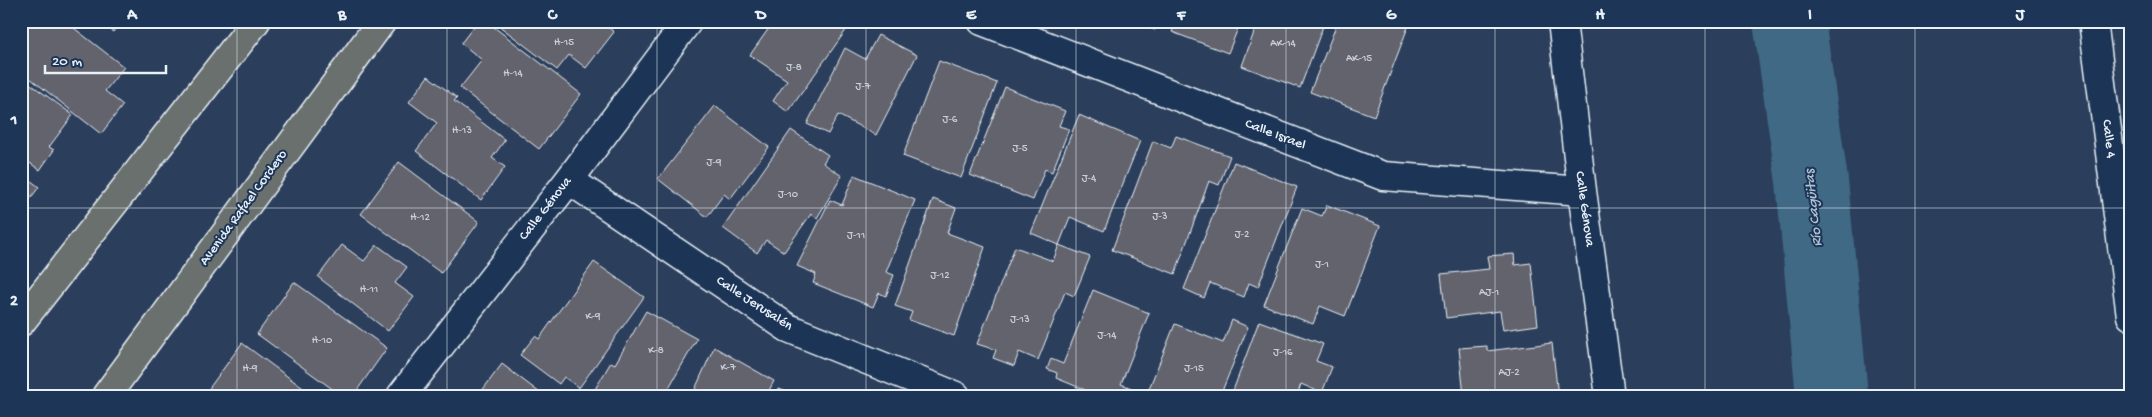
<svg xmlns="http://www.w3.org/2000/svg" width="2152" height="417" font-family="'Gochi Hand',sans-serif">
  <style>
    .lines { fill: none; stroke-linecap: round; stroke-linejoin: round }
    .river { stroke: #3f6985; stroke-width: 72 }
    .building { fill: #63646d; stroke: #e8f1f8 }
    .minor-casing { stroke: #e8f1f8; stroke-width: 31 }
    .major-casing { stroke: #e8f1f8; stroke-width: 31 }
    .minor { stroke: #1d3557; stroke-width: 28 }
    .major { stroke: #6b706d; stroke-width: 28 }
    .grid { fill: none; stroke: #e8f1f8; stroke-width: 1; stroke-opacity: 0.55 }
    .labels { text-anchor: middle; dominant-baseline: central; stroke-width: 4; stroke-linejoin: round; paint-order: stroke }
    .number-label { font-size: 11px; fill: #c7ced5 }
    .street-label { font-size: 14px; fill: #e8f1f8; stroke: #1d3557 }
    .water-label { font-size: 15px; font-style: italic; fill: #adc1d0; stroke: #1d3557 }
    .neatline { fill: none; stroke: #e8f1f8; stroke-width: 2 }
    .grid-label { font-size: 16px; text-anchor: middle; font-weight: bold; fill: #e8f1f8 }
  </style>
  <rect width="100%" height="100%" fill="#2b3e5b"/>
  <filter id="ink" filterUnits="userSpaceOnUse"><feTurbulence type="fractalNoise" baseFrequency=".02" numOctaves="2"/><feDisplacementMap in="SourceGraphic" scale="10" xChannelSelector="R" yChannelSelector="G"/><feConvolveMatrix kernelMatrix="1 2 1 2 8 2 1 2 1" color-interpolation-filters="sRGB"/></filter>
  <g filter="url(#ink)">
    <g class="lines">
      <path class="river" d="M 1789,21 L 1812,181 L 1832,396"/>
    </g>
    <path class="building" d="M 21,21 L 65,21 L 124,67 L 105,91 L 123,105 L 101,134 L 21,71 Z
      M 98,21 L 121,21 L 113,32 Z
      M 478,21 L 486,21 L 581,94 L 539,149 L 460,88 L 482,60 L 461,43 Z
      M 501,21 L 600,21 L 614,32 L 586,68 L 569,55 L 557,70 L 498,25 Z
      M 774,21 L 843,21 L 849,26 L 788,112 L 773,101 L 787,80 L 750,55 Z
      M 1130,21 L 1158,21 L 1155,30 Z
      M 1176,21 L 1241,21 L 1228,53 L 1172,32 Z
      M 1258,21 L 1325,21 L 1300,88 L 1242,66 Z
      M 1338,21 L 1394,21 L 1408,27 L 1374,116 L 1310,92 Z
      M 878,35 L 917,55 L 876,135 L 838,115 L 828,134 L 807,124 L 845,48 L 865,59 Z
      M 939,61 L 997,83 L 961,178 L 903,156 Z
      M 428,76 L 457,98 L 454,101 L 505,140 L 492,158 L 505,167 L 481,200 L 416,151 L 437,123 L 409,102 Z
      M 21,77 L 73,115 L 49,147 L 54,150 L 40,170 L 21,157 Z
      M 1005,87 L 1065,111 L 1059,126 L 1069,129 L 1052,172 L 1045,169 L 1033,200 L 970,175 Z
      M 715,106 L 769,147 L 730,199 L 724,194 L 707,217 L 658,179 Z
      M 1079,115 L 1140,141 L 1104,231 L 1070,217 L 1059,245 L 1031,233 Z
      M 791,130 L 828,155 L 823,163 L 842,176 L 817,218 L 811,214 L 784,252 L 766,240 L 757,253 L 723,228 Z
      M 1176,136 L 1230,156 L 1219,185 L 1209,181 L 1175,274 L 1112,250 L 1153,141 L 1171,148 Z
      M 399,162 L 479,222 L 441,273 L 361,214 Z
      M 1234,162 L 1297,187 L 1258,287 L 1249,283 L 1244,297 L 1210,283 L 1204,298 L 1184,289 Z
      M 21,173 L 39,187 L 21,211 Z
      M 854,175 L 915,200 L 886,272 L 894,275 L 886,296 L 879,293 L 873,307 L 813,283 L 816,274 L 797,266 L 830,200 L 842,205 Z
      M 933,199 L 956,208 L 947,233 L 985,247 L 954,336 L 909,320 L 912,312 L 895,306 Z
      M 1327,205 L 1380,226 L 1345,316 L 1320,306 L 1313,324 L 1264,305 L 1302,208 L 1322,216 Z
      M 342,245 L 364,261 L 377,245 L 407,267 L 395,283 L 414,297 L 388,331 L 318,277 Z
      M 1059,245 L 1090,257 L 1074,296 L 1065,292 L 1038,360 L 1019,352 L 1014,366 L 993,358 L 996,350 L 977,344 L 1015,247 L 1053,261 Z
      M 1514,254 L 1515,265 L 1531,263 L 1538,325 L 1503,330 L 1500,311 L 1446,318 L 1441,274 L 1489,269 L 1487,256 Z
      M 594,262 L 644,297 L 579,388 L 564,377 L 559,384 L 520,355 L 535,336 L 539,339 Z
      M 294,282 L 387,348 L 353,396 L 342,396 L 257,334 Z
      M 1093,290 L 1149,313 L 1121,384 L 1134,389 L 1131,396 L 1100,396 L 1056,378 L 1057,373 L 1047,369 L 1051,359 L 1063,364 Z
      M 646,311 L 697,339 L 664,396 L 591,396 L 611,362 L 615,364 Z
      M 1232,320 L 1248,327 L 1220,396 L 1146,396 L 1175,324 L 1223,343 Z
      M 1259,321 L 1323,344 L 1316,361 L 1332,367 L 1322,393 L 1301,384 L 1297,396 L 1231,396 Z
      M 242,343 L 314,396 L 207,396 L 205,394 Z
      M 1552,343 L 1558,396 L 1464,396 L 1459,348 L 1487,346 L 1487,351 Z
      M 714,347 L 774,381 L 766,396 L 692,396 Z
      M 502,364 L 544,396 L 478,396 Z
      M 779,389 L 797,396 L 776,396 Z"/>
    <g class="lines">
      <g class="minor-casing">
        <path id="minor" d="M 982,21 L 1383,176 L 1582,191
          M 1562,21 L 1582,191 L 1610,396
          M 2093,21 L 2131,316
          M 569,180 L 788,328 L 956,396
          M 401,396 L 569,180 L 688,21"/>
      </g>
      <g class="major-casing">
        <path id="major" d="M 21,322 L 256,21
          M 106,396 L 382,21"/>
      </g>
      <use href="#minor" class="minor"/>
      <use href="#major" class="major"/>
    </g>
  </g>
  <path class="grid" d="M 237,21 L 237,396M 447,21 L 447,396M 657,21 L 657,396M 866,21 L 866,396M 1076,21 L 1076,396M 1286,21 L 1286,396M 1495,21 L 1495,396M 1705,21 L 1705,396M 1915,21 L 1915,396M 21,208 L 2131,208"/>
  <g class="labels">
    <g class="number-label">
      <text x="564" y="43">H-15</text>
      <text x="1283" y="44">AK-14</text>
      <text x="1359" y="59">AK-15</text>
      <text x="794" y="68">J-8</text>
      <text x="513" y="74">H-14</text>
      <text x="863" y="87">J-7</text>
      <text x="950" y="120">J-6</text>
      <text x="462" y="131">H-13</text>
      <text x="1020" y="149">J-5</text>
      <text x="714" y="163">J-9</text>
      <text x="1089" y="179">J-4</text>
      <text x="788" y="195">J-10</text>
      <text x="1160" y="217">J-3</text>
      <text x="420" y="218">H-12</text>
      <text x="1242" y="235">J-2</text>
      <text x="856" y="236">J-11</text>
      <text x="1322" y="265">J-1</text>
      <text x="940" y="276">J-12</text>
      <text x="369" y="290">H-11</text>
      <text x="1489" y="293">AJ-1</text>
      <text x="593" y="317">K-9</text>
      <text x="1020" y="320">J-13</text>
      <text x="1107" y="336">J-14</text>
      <text x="322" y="341">H-10</text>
      <text x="656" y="351">K-8</text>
      <text x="1283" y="353">J-16</text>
      <text x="728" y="368">K-7</text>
      <text x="250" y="369">H-9</text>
      <text x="1194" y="369">J-15</text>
      <text x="1509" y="373">AJ-2</text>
    </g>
    <g class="street-label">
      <text transform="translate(1275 135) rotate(21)">Calle Israel</text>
      <text transform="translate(2108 139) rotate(83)">Calle 4</text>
      <text transform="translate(244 208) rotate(-54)">Avenida Rafael Cordero</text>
      <text transform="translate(546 209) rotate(-52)">Calle Génova</text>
      <text transform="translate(1584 209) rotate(82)">Calle Génova</text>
      <text transform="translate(754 304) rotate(33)">Calle Jerusalén</text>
    </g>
    <g class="water-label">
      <text transform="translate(1814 208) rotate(-96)">Río Cagüitas</text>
    </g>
  </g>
  <rect width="2152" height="417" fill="none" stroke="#1d3557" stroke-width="55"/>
  <path d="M45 65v8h121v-8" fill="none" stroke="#e8f1f8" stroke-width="2.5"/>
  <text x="52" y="65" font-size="15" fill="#e8f1f8" stroke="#1d3557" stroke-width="4" paint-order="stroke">20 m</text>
  <rect x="28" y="28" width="2096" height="362" class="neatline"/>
  <g class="grid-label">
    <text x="132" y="19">A</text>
    <text x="342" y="19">B</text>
    <text x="552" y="19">C</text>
    <text x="761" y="19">D</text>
    <text x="971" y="19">E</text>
    <text x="1181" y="19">F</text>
    <text x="1391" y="19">G</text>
    <text x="1600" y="19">H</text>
    <text x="1810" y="19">I</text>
    <text x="2020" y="19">J</text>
    <text x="14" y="124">1</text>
    <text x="14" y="305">2</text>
  </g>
</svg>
